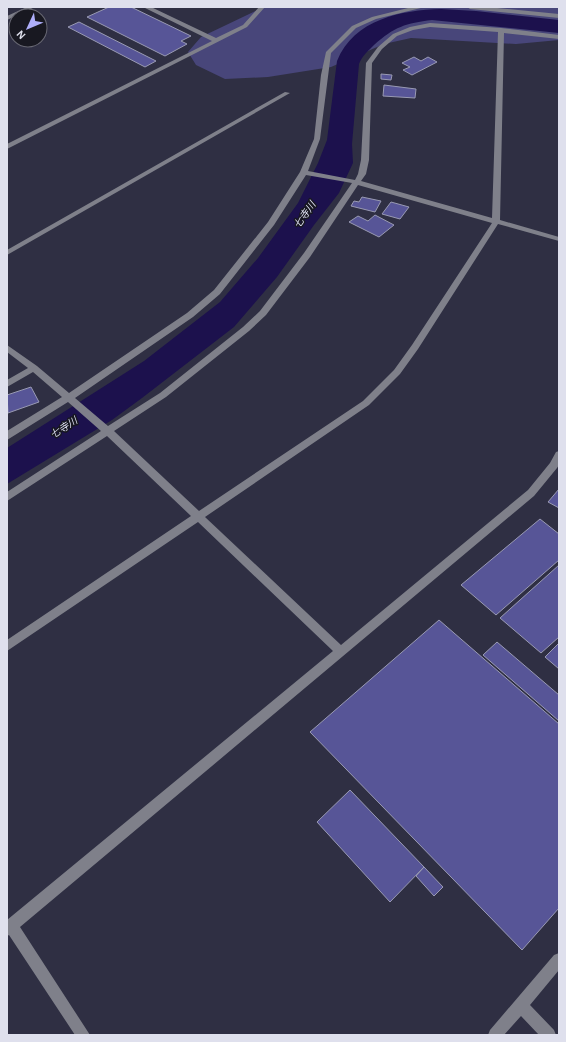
<svg xmlns="http://www.w3.org/2000/svg" width="566" height="1042" font-family="'Alegreya Sans','Noto Sans JP',sans-serif">
  <style>
    .green { fill: #48467a }
    .water { fill: #1c114d }
    .building { fill: #575597; stroke: #999ab3 }
    .lines { fill: none; stroke-linecap: round; stroke-linejoin: round }
    .minor { fill: #7f808a; fill-rule: evenodd }
    .labels { text-anchor: middle; dominant-baseline: central; stroke-width: 3; stroke-linejoin: round; paint-order: stroke }
    .far-water-label { font-size: 10px; font-style: italic; fill: #dedff2; stroke: #181821 }
  </style>
  <rect width="100%" height="100%" fill="#2f2f43"/>
  <path class="green" d="M 264,7 L 559,7 L 559,40 L 516,44 L 411,38 L 384,44 L 331,67 L 268,77 L 225,79 L 196,65 L 188,52 L 201,37 Z"/>
  <path class="water" d="M 441,9 L 476,11 L 559,20 L 559,33 L 432,20 C 406,23 394,27 374,45 C 368,51 362,56 359,64 L 352,144 L 353,163 L 339,193 L 314,225 L 277,277 L 234,327 L 142,398 L 112,420 L 7,484 L 7,448 L 144,361 L 220,302 L 258,258 L 298,203 L 318,163 L 327,140 L 337,61 C 354,19 402,10 441,9 Z"/>
  <path class="building" d="M 109,7 L 131,7 L 191,36 L 181,41 L 187,44 L 165,56 L 87,17 Z
    M 79,22 L 156,61 L 145,67 L 68,27 Z
    M 414,57 L 421,61 L 428,57 L 437,62 L 412,75 L 403,70 L 410,67 L 402,63 Z
    M 381,74 L 392,75 L 391,80 L 381,79 Z
    M 384,85 L 416,89 L 415,98 L 383,96 Z
    M 362,197 L 381,201 L 375,212 L 351,206 L 354,201 L 359,202 Z
    M 391,202 L 409,207 L 400,219 L 382,214 Z
    M 375,215 L 394,225 L 379,237 L 349,222 L 358,216 L 368,221 Z
    M 31,387 L 39,402 L 8,413 L 7,395 Z
    M 559,489 L 559,508 L 548,502 Z
    M 540,519 L 559,534 L 559,560 L 496,615 L 461,585 Z
    M 559,565 L 559,637 L 541,653 L 500,618 Z
    M 439,620 L 559,724 L 559,908 L 522,950 L 310,732 Z
    M 497,642 L 559,695 L 559,721 L 483,655 Z
    M 559,643 L 559,669 L 545,657 Z
    M 350,790 L 424,867 L 390,902 L 317,822 Z
    M 424,867 L 443,887 L 434,896 L 416,876 Z"/>
  <g class="lines">
    <path class="minor" d="M 27,7 L 35,7 L 7,20 L 7,16 Z
      M 143,7 L 151,7 L 216,38 L 243,25 L 259,7 L 265,7 L 247,27 L 7,149 L 7,144 L 212,41 Z
      M 412,7 L 425,7 L 376,19 L 356,28 L 331,53 L 320,139 L 308,171 L 355,180 L 358,174 L 361,160 L 366,63 L 378,47 L 393,34 L 410,27 L 430,23 L 501,28 L 559,35 L 559,39 L 504,33 L 500,220 L 559,237 L 559,241 L 498,224 L 418,349 L 400,374 L 369,405 L 205,517 L 341,645 L 528,490 L 550,463 L 556,452 L 559,451 L 559,465 L 557,468 L 534,496 L 20,927 L 90,1035 L 75,1035 L 9,935 L 7,936 L 7,920 L 333,651 L 198,522 L 7,651 L 7,640 L 191,516 L 107,436 L 7,501 L 7,492 L 101,431 L 68,402 L 7,440 L 7,431 L 62,397 L 33,372 L 7,387 L 7,380 L 28,368 L 7,352 L 7,345 L 37,366 L 69,393 L 187,313 L 214,290 L 268,222 L 300,172 L 314,139 L 321,75 L 326,52 L 352,26 L 372,17 ZM 430,27 L 498,32 L 492,218 L 361,181 L 366,174 L 369,160 L 372,63 L 382,49 L 397,36 L 413,30 ZM 306,175 L 352,183 L 304,253 L 260,311 L 243,327 L 160,393 L 108,426 L 75,398 L 193,317 L 220,294 L 274,225 ZM 358,185 L 492,223 L 412,345 L 394,370 L 363,401 L 199,511 L 114,431 L 166,397 L 249,331 L 266,315 L 310,257 Z
      M 467,7 L 487,7 L 559,14 L 559,18 L 470,9 Z
      M 285,92 L 290,93 L 7,255 L 7,250 Z
      M 559,953 L 559,970 L 530,1005 L 554,1030 L 556,1035 L 539,1035 L 521,1016 L 504,1035 L 488,1035 L 490,1030 L 554,955 Z"/>
  </g>
  <g class="labels">
    <g class="far-water-label">
      <text transform="translate(305 215) rotate(-55)">七寺川</text>
      <text transform="translate(64 428) rotate(-33)">七寺川</text>
    </g>
  </g>
  <rect width="566" height="1042" fill="none" stroke="#dfe0ed" stroke-width="16"/>
  <g transform="translate(28 28) rotate(226)"><circle r="19" fill="#181821" stroke="#686873"/>
  <path d="M0-3L7 15L0 10L-7 15Z" fill="#aeaefa"/>
  <text y="-6" font-size="11" font-weight="bold" text-anchor="middle" fill="#dfe0ed">N</text>
  </g>
</svg>
